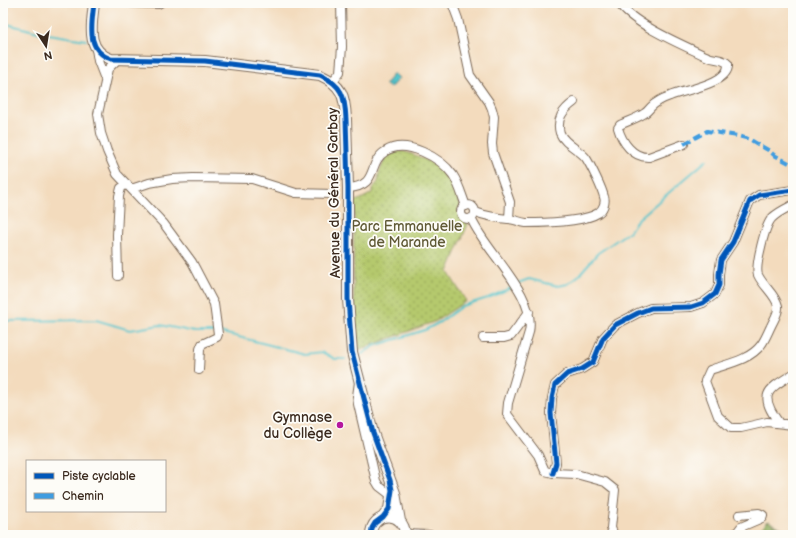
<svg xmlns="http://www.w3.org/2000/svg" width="796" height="538" font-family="'Balsamiq Sans',sans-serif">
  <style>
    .grass { fill: url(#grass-dots); stroke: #787a46 }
    .forest { fill: url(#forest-firs); stroke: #666c3f }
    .water { fill: url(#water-waves); stroke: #487774 }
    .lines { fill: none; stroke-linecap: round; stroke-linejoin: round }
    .stream { stroke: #56c4cb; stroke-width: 2 }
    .minor-casing { stroke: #7b6856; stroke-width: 10 }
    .major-casing { stroke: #7b6856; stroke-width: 12 }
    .minor { stroke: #fff; stroke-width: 8 }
    .major { stroke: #fff; stroke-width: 10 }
    .quiet { stroke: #3f9ce0; stroke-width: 4; stroke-dasharray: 8 4; stroke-linecap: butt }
    .cycleway-casing { stroke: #fdfcf7; stroke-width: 8 }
    .cycleway { stroke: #0057b8; stroke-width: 5 }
    .poi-dot { fill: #b5179e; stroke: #fdfcf7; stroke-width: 1.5 }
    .labels { text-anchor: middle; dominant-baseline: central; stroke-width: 3.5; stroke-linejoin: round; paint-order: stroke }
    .street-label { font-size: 14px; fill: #3b2a1e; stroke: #fdfcf7 }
    .park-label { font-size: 14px; fill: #605a36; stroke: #fdfcf7 }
    .poi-label { font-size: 14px; fill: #3b2a1e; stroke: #fdfcf7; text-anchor: end }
  </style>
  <defs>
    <pattern id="grass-dots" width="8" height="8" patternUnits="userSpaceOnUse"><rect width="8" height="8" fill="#b5c96d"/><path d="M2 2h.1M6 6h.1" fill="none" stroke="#94a359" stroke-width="1.8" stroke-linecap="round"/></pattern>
    <pattern id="forest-firs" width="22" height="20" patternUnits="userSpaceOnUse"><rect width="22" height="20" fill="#90ad60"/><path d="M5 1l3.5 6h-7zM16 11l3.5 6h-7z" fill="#778d4f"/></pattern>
    <pattern id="water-waves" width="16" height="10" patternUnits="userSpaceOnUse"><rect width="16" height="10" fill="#56c4cb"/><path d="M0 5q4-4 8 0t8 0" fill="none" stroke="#489fa4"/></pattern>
  </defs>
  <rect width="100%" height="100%" fill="#fdfcf7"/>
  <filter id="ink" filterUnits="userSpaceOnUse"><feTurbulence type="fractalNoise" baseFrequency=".025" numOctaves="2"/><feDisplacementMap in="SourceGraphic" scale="8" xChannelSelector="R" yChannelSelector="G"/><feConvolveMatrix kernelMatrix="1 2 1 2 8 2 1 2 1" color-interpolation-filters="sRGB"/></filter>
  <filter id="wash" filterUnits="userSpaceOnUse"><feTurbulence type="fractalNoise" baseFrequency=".012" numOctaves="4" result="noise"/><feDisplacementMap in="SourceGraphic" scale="16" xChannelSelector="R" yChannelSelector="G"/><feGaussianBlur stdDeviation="0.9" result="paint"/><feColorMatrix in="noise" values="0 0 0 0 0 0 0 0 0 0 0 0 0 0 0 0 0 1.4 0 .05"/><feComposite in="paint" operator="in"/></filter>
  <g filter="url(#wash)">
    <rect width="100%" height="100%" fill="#f3dbbd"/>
    <path class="grass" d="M 402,151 C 448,164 453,182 468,224 L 448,272 L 466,301 L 436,321 L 356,351 C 353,301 353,251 355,201 L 361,199 L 372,193 L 372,189 L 378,182 L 379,173 L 386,156 L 394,152 Z"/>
    <path class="forest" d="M 768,521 L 793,534 L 793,535 L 755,535 Z"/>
    <path class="water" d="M 394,73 L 399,78 L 390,88 L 385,84 Z"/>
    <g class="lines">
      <path class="stream" d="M 3,23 L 42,33 L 86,40
        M 518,283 L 529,279 L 558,286 L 568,284 L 578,276 L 598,253 L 630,231 L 637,220 L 707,160
        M 3,321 L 96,320 L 130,330 L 160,325 L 195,332 L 215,332
        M 219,332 L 305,354 L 322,352 L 335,359 L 345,359
        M 362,354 L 374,346 L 425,330 L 440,322 L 462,306 L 488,298 L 515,286"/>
    </g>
  </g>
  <g filter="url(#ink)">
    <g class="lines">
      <g class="minor-casing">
        <path id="minor" d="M 129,3 L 158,4 L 160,3
          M 452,3 L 458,19 L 470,75 L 489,102 L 492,109 L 494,117 L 492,144 L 493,153 L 510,202 L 509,219
          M 619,3 C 632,24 685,46 708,57 C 715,60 723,58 728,64 C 730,84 683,90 670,96 C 664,98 656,102 651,107 C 649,109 648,111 645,113 C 638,118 628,121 620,125 L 618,128 C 622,142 633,158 649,157 L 684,144
          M 96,49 L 98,61 L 105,79
          M 117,60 L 108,69 L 98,114 L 101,133 L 107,151 L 117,174 L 164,224 L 192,262 L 214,304 L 218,334 L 217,337 L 202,344 L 200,349 L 199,370
          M 332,82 L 340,72 L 342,47 L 341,3
          M 348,188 C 380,186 366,163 386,151 C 406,138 441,158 453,175 C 459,184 462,196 466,206
          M 131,189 L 149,183 L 172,179 L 193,178 L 252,179 L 296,193 L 332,194
          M 793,205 C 785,209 778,212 772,218 C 765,225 755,266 758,275 C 763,286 776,295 778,306 C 779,313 774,319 771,326 C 768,332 765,340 761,345 C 750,360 727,364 710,370 L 705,381 L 718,416 L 731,428 L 741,428 L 767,422 L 793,425
          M461 212a7 7 0 1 1 14 0a7 7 0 1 1-14 0Z
          M 475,212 C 486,216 496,218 508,219 C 514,219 519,222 526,223 C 542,223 584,222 598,213 C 603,210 606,202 604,197 C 602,188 591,166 586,158 C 579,149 564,144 560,133 C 556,119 563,110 574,102
          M 471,218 C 485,252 537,294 529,332 L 508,403 L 507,414 L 538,455 L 545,471 L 553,473 L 576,474 L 605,482 L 615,490 L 611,528 L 614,535
          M 118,276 L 117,235 L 119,196 L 121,188 L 127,184
          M 483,338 L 504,338 L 511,336 L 529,312
          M 359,382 L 357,396 L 358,404 L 376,481 L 379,486 L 392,496
          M 779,423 C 758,394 767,390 793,374
          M 553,473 L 556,463 L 551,413 L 552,398 L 555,385 L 567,374 L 582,369 L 593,362 L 603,338 L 615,325 L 638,313 L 651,308 L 691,307 L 703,303 L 715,294 L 719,285 L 719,274 L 721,260 L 733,242 L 750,201 L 759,195 L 793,190
          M 406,534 L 430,535
          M 735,535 L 741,527 L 762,518 L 763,515 L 759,513 L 739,515"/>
      </g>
      <g class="major-casing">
        <path id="major" d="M 94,3 C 92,24 85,50 111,59 L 205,61 L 320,75 C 342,85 345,96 346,119 L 348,188 L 348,299 L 352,352 L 373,433 L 395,493 L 400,521
          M 383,517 L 389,509 L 392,490
          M 371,535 C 371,511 405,510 405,535"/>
      </g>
      <use href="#minor" class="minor"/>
      <use href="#major" class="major"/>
      <path class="quiet" d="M 684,144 L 707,131 L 738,136 L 749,139 L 768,150 L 774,155 L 793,165"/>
      <g class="cycleway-casing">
        <path id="cycleway" d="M 94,3 C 92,24 85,50 111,59 L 205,61 L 320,75 C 342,85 345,96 346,119 L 348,188 L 348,299 L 352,352 L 373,433 L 390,480 L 392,490 L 389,509 L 383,517 L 375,523 L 372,528 L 371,535
          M 553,473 L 556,463 L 551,413 L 552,398 L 555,385 L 567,374 L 582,369 L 593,362 L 603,338 L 615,325 L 638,313 L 651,308 L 691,307 L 703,303 L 715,294 L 719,285 L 719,274 L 721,260 L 733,242 L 750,201 L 759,195 L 793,190"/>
      </g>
      <use href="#cycleway" class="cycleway"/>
    </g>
  </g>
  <circle class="poi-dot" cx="340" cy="425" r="4"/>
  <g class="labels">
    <g class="street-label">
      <text transform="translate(334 193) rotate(-91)">Avenue du Général Garbay</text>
    </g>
    <g class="park-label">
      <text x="407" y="226">Parc Emmanuelle<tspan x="407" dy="16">de Marande</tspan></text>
    </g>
    <g class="poi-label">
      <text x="332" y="417">Gymnase<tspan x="332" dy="16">du Collège</tspan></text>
    </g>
  </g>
  <rect width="796" height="538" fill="none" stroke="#fdfcf7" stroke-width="16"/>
  <rect x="26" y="460" width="140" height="52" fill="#fdfcf7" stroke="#afa8a0"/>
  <rect x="34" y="473" width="20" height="6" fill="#0057b8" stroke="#afa8a0"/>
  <text x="62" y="480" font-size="12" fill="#3b2a1e">Piste cyclable</text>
  <rect x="34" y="493" width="20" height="6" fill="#3f9ce0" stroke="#afa8a0"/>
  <text x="62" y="500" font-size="12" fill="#3b2a1e">Chemin</text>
  <g transform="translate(46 46) rotate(168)" stroke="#fdfcf7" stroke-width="3" paint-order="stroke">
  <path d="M0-3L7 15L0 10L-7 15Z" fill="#3b2a1e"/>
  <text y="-6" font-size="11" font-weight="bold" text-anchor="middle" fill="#3b2a1e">N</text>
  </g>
</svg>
